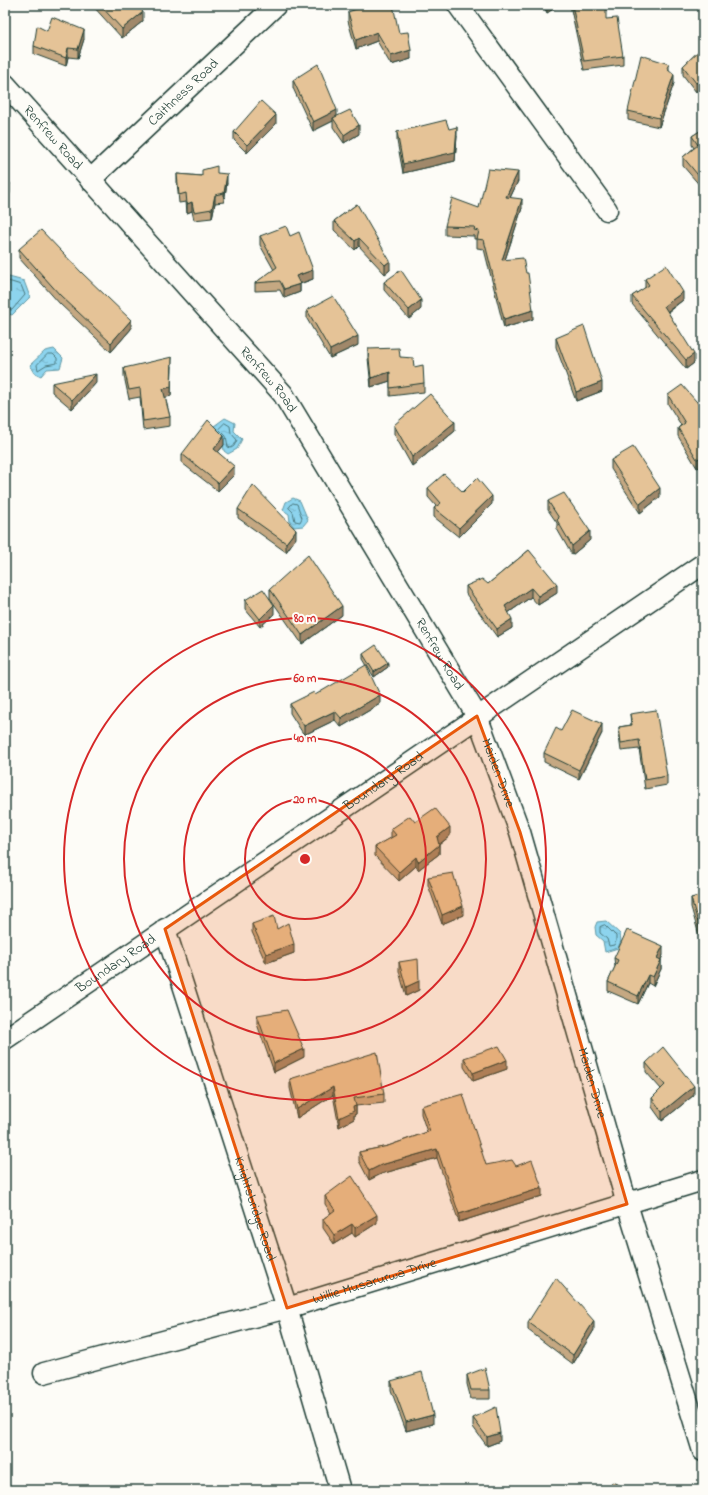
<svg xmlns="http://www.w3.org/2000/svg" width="708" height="1495" font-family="'Indie Flower',sans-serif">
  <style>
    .water { fill: url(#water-ripples); stroke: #6198a4 }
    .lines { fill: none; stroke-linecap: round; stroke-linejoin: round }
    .shore { stroke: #4b797e; stroke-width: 1 }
    .minor-casing { stroke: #1f3d34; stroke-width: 23 }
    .minor { stroke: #fdfcf7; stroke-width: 20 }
    .wall { fill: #c5a882; stroke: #1f3d34 }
    .shaded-wall { fill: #a0886a; stroke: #1f3d34 }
    .building { fill: #e5c397; stroke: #1f3d34 }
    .marked { fill: #e8590c; fill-opacity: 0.2; stroke: #e8590c; stroke-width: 3; stroke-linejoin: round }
    .ring { fill: none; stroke: #d62828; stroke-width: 2 }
    .labels { text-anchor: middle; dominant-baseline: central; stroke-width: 4; stroke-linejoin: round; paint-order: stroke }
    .street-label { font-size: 14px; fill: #1f3d34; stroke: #fdfcf7 }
    .centre { fill: #d62828; stroke: #fdfcf7; stroke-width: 2 }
    .ring-label { font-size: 12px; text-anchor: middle; font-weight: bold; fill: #d62828; stroke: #fdfcf7; stroke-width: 4; stroke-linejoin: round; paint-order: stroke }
  </style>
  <defs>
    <pattern id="water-ripples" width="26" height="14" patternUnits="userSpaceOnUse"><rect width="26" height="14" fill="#8dd4ee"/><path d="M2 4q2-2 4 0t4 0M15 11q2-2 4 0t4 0" fill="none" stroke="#79b7cd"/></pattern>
  </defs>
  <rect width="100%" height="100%" fill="#fdfcf7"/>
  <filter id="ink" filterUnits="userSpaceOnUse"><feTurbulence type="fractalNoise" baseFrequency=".025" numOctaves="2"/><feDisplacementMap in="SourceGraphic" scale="8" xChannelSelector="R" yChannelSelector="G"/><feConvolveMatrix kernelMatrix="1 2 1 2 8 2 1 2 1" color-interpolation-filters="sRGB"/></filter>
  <g filter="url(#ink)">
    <path class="water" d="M 5,276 L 24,281 L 30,297 L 12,315 L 5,313 Z
      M 54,349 L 63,358 L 60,368 L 47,369 L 41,376 L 35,373 L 30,365 L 45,351 Z
      M 225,418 L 235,423 L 234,431 L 242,439 L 237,449 L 228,454 L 224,451 C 224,441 214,436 214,426 Z
      M 293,498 L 300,501 L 308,520 L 303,526 L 294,527 L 290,522 L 289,514 L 283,510 L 286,502 Z
      M 606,921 L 620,934 L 621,941 L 618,948 L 605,952 L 603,941 L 596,935 L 595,927 L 597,922 Z"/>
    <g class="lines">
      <path class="shore" d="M 5,280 L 21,285 L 25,295 L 12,310 L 5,309
        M 48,354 L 53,354 L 57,358 L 57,363 L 46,365 L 38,370 L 37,365 Z
        M 225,423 L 230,426 L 231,433 L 237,440 L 234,446 L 231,448 L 228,447 L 226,436 L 219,429 Z
        M 293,503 L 297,504 L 302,518 L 300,522 L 295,521 L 293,512 L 289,508 Z
        M 605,925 L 616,936 L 616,941 L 614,945 L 609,946 L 607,939 L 600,933 L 600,927 Z"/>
      <g class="minor-casing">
        <g id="minor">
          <path d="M 458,5 L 607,210"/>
          <path id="s1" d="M 5,84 L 283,394 L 477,716 L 520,832 L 627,1204 L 703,1451"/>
          <path id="s2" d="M 90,180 L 276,5"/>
          <path id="s3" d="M 165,929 L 287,1308 L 340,1490"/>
          <path id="s4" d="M 5,1039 L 703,564"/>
          <path id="s5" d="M 44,1373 L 287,1308 L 703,1180"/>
        </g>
      </g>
      <use href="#minor" class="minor"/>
    </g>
    <path class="wall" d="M 92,5 L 136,5 L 143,21 L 122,38 Z
      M 543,5 L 559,5 L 547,13 Z
      M 570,5 L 595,5 L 596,7 L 606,19 L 623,56 L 623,65 L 584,70 Z
      M 348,12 L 399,33 L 411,59 L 391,65 L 377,41 L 356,49 L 348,21 Z
      M 47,31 L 84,39 L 78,58 L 68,57 L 66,66 L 34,54 L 34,46 Z
      M 703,47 L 696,92 L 683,75 L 683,66 Z
      M 669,70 L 674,83 L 659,127 L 628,120 L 628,111 Z
      M 293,80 L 359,134 L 344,143 L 333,127 L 333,121 L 313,131 L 293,88 Z
      M 276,124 L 247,153 L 234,140 L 234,132 Z
      M 449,129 L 457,136 L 455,161 L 403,173 L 397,141 L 397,132 Z
      M 703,129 L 702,188 L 683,166 L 683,157 L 694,148 L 692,145 L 692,136 Z
      M 217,173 L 227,183 L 224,202 L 215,203 L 212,218 L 194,220 L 192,211 L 187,213 L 186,202 L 179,203 L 177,182 L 177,174 L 202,176 Z
      M 518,181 L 510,198 L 522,208 L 505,260 L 533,319 L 504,328 L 484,249 L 477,248 L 477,239 L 474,239 L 474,236 L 445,235 L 445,226 L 479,208 Z
      M 357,204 L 390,270 L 385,274 L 359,246 L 355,250 L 334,230 L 334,221 Z
      M 260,236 L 290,236 L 313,279 L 300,284 L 300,292 L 284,298 L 280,290 L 255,291 L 255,283 L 274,270 L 260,245 Z
      M 19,249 L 131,329 L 111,352 L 60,304 L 19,258 Z
      M 645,279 L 683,300 L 668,312 L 694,363 L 686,369 L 632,304 L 632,296 L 645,288 Z
      M 384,282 L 421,309 L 409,319 L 384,290 Z
      M 307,310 L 358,345 L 330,358 L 307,319 Z
      M 556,338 L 602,391 L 576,401 L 556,347 Z
      M 368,349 L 400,357 L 414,367 L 424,383 L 424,392 L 390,396 L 390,381 L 371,387 L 368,358 Z
      M 172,366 L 171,396 L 165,397 L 170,417 L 170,426 L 143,430 L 140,397 L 129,399 L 124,376 L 124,368 Z
      M 52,383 L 96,383 L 72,409 L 52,392 Z
      M 668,395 L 703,409 L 697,468 L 678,436 L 678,428 L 681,425 L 668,404 Z
      M 394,425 L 455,431 L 412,466 L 394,434 Z
      M 224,445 L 218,452 L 234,475 L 218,491 L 182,463 L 182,454 Z
      M 611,460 L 660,497 L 640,513 L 611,469 Z
      M 428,488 L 492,504 L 459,537 L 434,517 L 434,508 L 436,506 L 428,497 Z
      M 548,501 L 590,540 L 572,555 L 557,529 L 557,523 L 548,510 Z
      M 238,509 L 296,538 L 286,552 L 238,518 Z
      M 529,550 L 557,593 L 538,605 L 531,597 L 508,613 L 512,628 L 497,637 L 466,594 L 466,586 L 488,584 Z
      M 270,589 L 342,615 L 302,644 L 270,598 Z
      M 245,600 L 274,614 L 260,627 L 245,609 Z
      M 363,654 L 388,667 L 374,677 L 363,659 Z
      M 290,704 L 380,704 L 341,727 L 335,720 L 304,735 L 290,713 Z
      M 630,714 L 667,776 L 667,785 L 645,789 L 639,749 L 621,751 L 619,736 L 619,727 L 631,725 Z
      M 561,731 L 602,733 L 579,779 L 544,762 L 544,753 Z
      M 415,822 L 450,836 L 439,845 L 439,854 L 418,870 L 416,866 L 399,881 L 375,856 L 375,847 L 391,838 L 391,829 Z
      M 428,877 L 463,915 L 442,924 L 428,885 Z
      M 703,895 L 703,946 L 702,946 L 691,907 L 691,898 Z
      M 252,924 L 277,929 L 294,953 L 266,963 L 252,932 Z
      M 663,955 L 661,960 L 661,969 L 653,986 L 648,983 L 638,1004 L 608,991 L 608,982 L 615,967 L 614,958 Z
      M 399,962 L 419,990 L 406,996 L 399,971 Z
      M 257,1015 L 304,1057 L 274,1072 L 257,1024 Z
      M 464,1058 L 507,1069 L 473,1081 L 464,1067 Z
      M 646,1063 L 694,1095 L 662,1121 L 652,1107 L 652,1098 L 661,1089 L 646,1072 Z
      M 290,1079 L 384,1094 L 384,1103 L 356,1106 L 356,1114 L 354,1115 L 354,1119 L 339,1127 L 333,1095 L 297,1118 L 290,1088 Z
      M 421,1106 L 486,1165 L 542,1196 L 459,1222 L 437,1158 L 381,1174 L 369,1180 L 359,1161 L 359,1152 L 388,1146 L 427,1132 L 421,1114 Z
      M 325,1196 L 377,1223 L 355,1237 L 352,1233 L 334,1244 L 323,1228 L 323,1219 L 331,1213 L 325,1204 Z
      M 528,1322 L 594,1330 L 573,1364 L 528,1330 Z
      M 467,1375 L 490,1390 L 490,1399 L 471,1399 L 467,1384 Z
      M 391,1381 L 433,1424 L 406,1431 L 391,1390 Z
      M 473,1418 L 500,1441 L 487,1446 L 473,1427 Z"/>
    <path class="shaded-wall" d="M 547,5 L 559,5 L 547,13 Z
      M 143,12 L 143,21 L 122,38 L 122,29 Z
      M 84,30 L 84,39 L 78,58 L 78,49 Z
      M 377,32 L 377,41 L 356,49 L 356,40 Z
      M 68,48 L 68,57 L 66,66 L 66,58 Z
      M 411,50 L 411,59 L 391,65 L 391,56 Z
      M 669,64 L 669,73 L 667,68 Z
      M 674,74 L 674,83 L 659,127 L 659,118 Z
      M 703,78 L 703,86 L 696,92 L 696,83 Z
      M 337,110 L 337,119 L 333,118 L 333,121 L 313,131 L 313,122 Z
      M 276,115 L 276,124 L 247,153 L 247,145 Z
      M 359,125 L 359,134 L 344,143 L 344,135 Z
      M 457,127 L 457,136 L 455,161 L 403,173 L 403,164 Z
      M 518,172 L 518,181 L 506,206 L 506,197 Z
      M 227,174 L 227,183 L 224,202 L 224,193 Z
      M 703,179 L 703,188 L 702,188 L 702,180 Z
      M 10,183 L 10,192 L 6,215 L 5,215 L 5,207 Z
      M 215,195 L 215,203 L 212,218 L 212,209 Z
      M 522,199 L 522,208 L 502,269 L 502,260 Z
      M 192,202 L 192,211 L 187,213 L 187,204 Z
      M 359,238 L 359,246 L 355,250 L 355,241 Z
      M 390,261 L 390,270 L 385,274 L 385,265 Z
      M 313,270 L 313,279 L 296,285 L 296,276 Z
      M 300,284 L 300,292 L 284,298 L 284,289 Z
      M 683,292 L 683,300 L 664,314 L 664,306 Z
      M 421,300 L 421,309 L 409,319 L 409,310 Z
      M 533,310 L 533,319 L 504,328 L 504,319 Z
      M 131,320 L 131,329 L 111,352 L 111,343 Z
      M 358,336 L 358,345 L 330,358 L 330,350 Z
      M 694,354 L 694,363 L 686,369 L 686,360 Z
      M 172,357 L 171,396 L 163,398 L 163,389 Z
      M 390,372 L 390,381 L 371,387 L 371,378 Z
      M 96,374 L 96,383 L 72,409 L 72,400 Z
      M 602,382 L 602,391 L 576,401 L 576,392 Z
      M 455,422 L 455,431 L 412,466 L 412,457 Z
      M 224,436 L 224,445 L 214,457 L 214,449 Z
      M 703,457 L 703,466 L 697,468 L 697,459 Z
      M 234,466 L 234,475 L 218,491 L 218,483 Z
      M 660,488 L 660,497 L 640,513 L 640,504 Z
      M 492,496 L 492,504 L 459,537 L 459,528 Z
      M 296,530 L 296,538 L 286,552 L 286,543 Z
      M 590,531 L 590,540 L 572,555 L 572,546 Z
      M 557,584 L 557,593 L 538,605 L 538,596 Z
      M 531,588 L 531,597 L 505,615 L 505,606 Z
      M 274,605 L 274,614 L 260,627 L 260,619 Z
      M 342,606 L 342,615 L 302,644 L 302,635 Z
      M 512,619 L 512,628 L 497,637 L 497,629 Z
      M 388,663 L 388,667 L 374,677 L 374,672 Z
      M 380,695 L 380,704 L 341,727 L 341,718 Z
      M 335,711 L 335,720 L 304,735 L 304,726 Z
      M 602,724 L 602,733 L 579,779 L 579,770 Z
      M 450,827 L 450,836 L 437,846 L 437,837 Z
      M 439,845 L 439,854 L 418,870 L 418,862 Z
      M 416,857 L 416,866 L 399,881 L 399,872 Z
      M 463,906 L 463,915 L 442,924 L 442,915 Z
      M 702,937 L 703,937 L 703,946 L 702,946 Z
      M 294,944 L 294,953 L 266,963 L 266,954 Z
      M 663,946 L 663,955 L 657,967 L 657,958 Z
      M 661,960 L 661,969 L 653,986 L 653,977 Z
      M 648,975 L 648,983 L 638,1004 L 638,996 Z
      M 419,981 L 419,990 L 406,996 L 406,987 Z
      M 304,1049 L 304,1057 L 274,1072 L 274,1063 Z
      M 507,1060 L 507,1069 L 473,1081 L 473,1073 Z
      M 694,1086 L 694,1095 L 662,1121 L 662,1112 Z
      M 333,1087 L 333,1095 L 297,1118 L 297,1109 Z
      M 356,1106 L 356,1114 L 354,1115 L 354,1119 L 339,1127 L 339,1118 L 353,1107 Z
      M 437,1149 L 437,1158 L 381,1174 L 369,1180 L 369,1171 L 381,1165 Z
      M 542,1188 L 542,1196 L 459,1222 L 459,1214 Z
      M 377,1215 L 377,1223 L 355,1237 L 355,1228 Z
      M 352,1224 L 352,1233 L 334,1244 L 334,1235 Z
      M 594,1321 L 594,1330 L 573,1364 L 573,1355 Z
      M 433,1415 L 433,1424 L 406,1431 L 406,1422 Z
      M 500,1433 L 500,1441 L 487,1446 L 487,1437 Z"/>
    <path class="building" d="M 100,5 L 136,5 L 143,12 L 122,29 Z
      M 368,5 L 393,5 L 399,33 L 408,32 L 411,50 L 391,56 L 377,32 L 356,40 L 348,12 Z
      M 572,5 L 595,5 L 596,7 L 606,7 L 606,19 L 617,18 L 623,56 L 584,61 Z
      M 52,17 L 84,30 L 78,49 L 68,48 L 66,58 L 34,46 L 37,26 L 47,31 Z
      M 703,47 L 703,78 L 696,83 L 683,66 Z
      M 641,55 L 669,64 L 667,68 L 674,74 L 659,118 L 628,111 Z
      M 318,64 L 337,110 L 313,122 L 293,80 Z
      M 261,101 L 276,115 L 247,145 L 234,132 Z
      M 350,110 L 359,125 L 344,135 L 333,118 Z
      M 446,120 L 449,129 L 457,127 L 455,152 L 403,164 L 397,132 Z
      M 703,129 L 703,179 L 702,180 L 683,157 L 698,145 L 692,136 Z
      M 217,166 L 217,173 L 227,174 L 224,193 L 215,195 L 212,209 L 194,212 L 192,202 L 187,204 L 186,193 L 179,195 L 177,174 L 202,176 L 202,170 Z
      M 488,169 L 518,172 L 506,197 L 522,199 L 502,260 L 523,258 L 526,273 L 528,273 L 533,310 L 504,319 L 484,240 L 477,239 L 479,231 L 474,230 L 475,227 L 445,226 L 452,198 L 479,208 Z
      M 5,182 L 10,183 L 6,206 L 5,207 Z
      M 357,204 L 390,261 L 385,265 L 359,238 L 355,241 L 334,221 Z
      M 286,226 L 290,236 L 299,232 L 313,270 L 296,276 L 300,284 L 284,289 L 280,281 L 255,283 L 277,267 L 260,236 Z
      M 41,230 L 82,273 L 131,320 L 111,343 L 60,295 L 19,249 Z
      M 666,265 L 683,292 L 664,306 L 694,354 L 686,360 L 632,296 L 649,285 L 645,279 Z
      M 401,270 L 421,300 L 409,310 L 384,282 Z
      M 333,296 L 358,336 L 330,350 L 307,310 Z
      M 584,326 L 602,382 L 576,392 L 556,338 Z
      M 399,348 L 400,357 L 413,358 L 414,367 L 423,365 L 424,383 L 390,388 L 390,372 L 371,378 L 368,349 Z
      M 172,357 L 171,387 L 163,389 L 170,417 L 143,421 L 140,388 L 129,390 L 124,368 Z
      M 96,374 L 72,400 L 52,383 Z
      M 682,385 L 703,409 L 703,457 L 697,459 L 678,428 L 685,423 L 668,395 Z
      M 430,394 L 455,422 L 412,457 L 394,425 Z
      M 208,420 L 224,436 L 214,449 L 234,466 L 218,483 L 182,454 Z
      M 633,447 L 660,488 L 640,504 L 611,460 Z
      M 444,474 L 463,492 L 477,478 L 492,496 L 459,528 L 434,508 L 441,503 L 428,488 Z
      M 253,485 L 296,530 L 286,543 L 238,509 Z
      M 564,493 L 590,531 L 572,546 L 557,520 L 559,518 L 548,501 Z
      M 529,550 L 557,584 L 538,596 L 531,588 L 505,606 L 512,619 L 497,629 L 466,586 L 482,579 L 488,584 Z
      M 308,555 L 342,606 L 302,635 L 270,589 Z
      M 263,589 L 274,605 L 260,619 L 245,600 Z
      M 376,645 L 388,663 L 374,672 L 363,654 Z
      M 366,665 L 380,695 L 341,718 L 335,711 L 304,726 L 290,704 L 314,692 L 315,695 Z
      M 572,710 L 602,724 L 579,770 L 544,753 L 556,728 L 561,731 Z
      M 656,710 L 667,776 L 645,780 L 639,740 L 621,743 L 619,727 L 632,725 L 630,714 Z
      M 435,808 L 450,827 L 437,837 L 439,845 L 418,862 L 416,857 L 399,872 L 375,847 L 396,835 L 391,829 L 410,816 L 415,822 Z
      M 453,873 L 463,906 L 442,915 L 428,877 Z
      M 703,895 L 703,937 L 702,937 L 691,898 Z
      M 274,916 L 277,929 L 288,923 L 294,944 L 266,954 L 252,924 Z
      M 627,930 L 663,946 L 657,958 L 661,960 L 653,977 L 648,975 L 638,996 L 608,982 L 618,960 L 614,958 Z
      M 418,959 L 419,981 L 406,987 L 399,962 Z
      M 287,1010 L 304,1049 L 274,1063 L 257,1015 Z
      M 499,1046 L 507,1060 L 473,1073 L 464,1058 Z
      M 663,1047 L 694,1086 L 662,1112 L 652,1098 L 665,1085 L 646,1063 Z
      M 377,1052 L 384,1094 L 354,1098 L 356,1106 L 353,1107 L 354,1111 L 339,1118 L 333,1087 L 297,1109 L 290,1079 Z
      M 463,1094 L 486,1165 L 512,1160 L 516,1166 L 532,1160 L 542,1188 L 459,1214 L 437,1149 L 381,1165 L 369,1171 L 359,1152 L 388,1146 L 430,1131 L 421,1106 Z
      M 352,1176 L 377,1215 L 355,1228 L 352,1224 L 334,1235 L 323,1219 L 335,1210 L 325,1196 Z
      M 556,1278 L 594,1321 L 573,1355 L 528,1322 Z
      M 485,1368 L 490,1390 L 471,1390 L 467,1375 Z
      M 422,1372 L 433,1415 L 406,1422 L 391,1381 Z
      M 496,1407 L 500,1433 L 487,1437 L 473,1418 Z
      M 612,1482 L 631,1490 L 610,1490 Z"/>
  </g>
  <path class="marked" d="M 477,716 L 520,832 L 627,1204 L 287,1308 L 165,929 Z"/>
  <g class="ring">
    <circle cx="305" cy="859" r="60"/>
    <circle cx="305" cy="859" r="121"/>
    <circle cx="305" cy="859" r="181"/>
    <circle cx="305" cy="859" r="241"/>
  </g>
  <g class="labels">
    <g class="street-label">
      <text stroke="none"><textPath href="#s2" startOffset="128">Caithness Road</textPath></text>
      <text stroke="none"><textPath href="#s1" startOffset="72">Renfrew Road</textPath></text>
      <text stroke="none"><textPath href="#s1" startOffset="396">Renfrew Road</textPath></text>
      <text stroke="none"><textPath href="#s1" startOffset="720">Renfrew Road</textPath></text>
      <text stroke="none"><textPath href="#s1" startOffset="853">Maiden Drive</textPath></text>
      <text stroke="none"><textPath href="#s4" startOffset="458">Boundary Road</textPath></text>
      <text stroke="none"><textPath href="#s4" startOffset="134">Boundary Road</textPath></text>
      <text stroke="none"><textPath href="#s1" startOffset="1177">Maiden Drive</textPath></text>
      <text stroke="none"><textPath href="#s3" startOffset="294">Knightsbridge Road</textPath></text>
      <text stroke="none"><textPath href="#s5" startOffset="343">Willie Musarurwa Drive</textPath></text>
    </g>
  </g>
  <circle cx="305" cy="859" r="6" class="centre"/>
  <g class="ring-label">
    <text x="305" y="622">80 m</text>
    <text x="305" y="682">60 m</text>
    <text x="305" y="742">40 m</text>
    <text x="305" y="803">20 m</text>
  </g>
  <rect width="708" height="1495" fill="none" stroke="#fdfcf7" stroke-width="20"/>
  <rect x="10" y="10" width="688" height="1475" fill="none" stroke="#1f3d34" stroke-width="1.5" filter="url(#ink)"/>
</svg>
